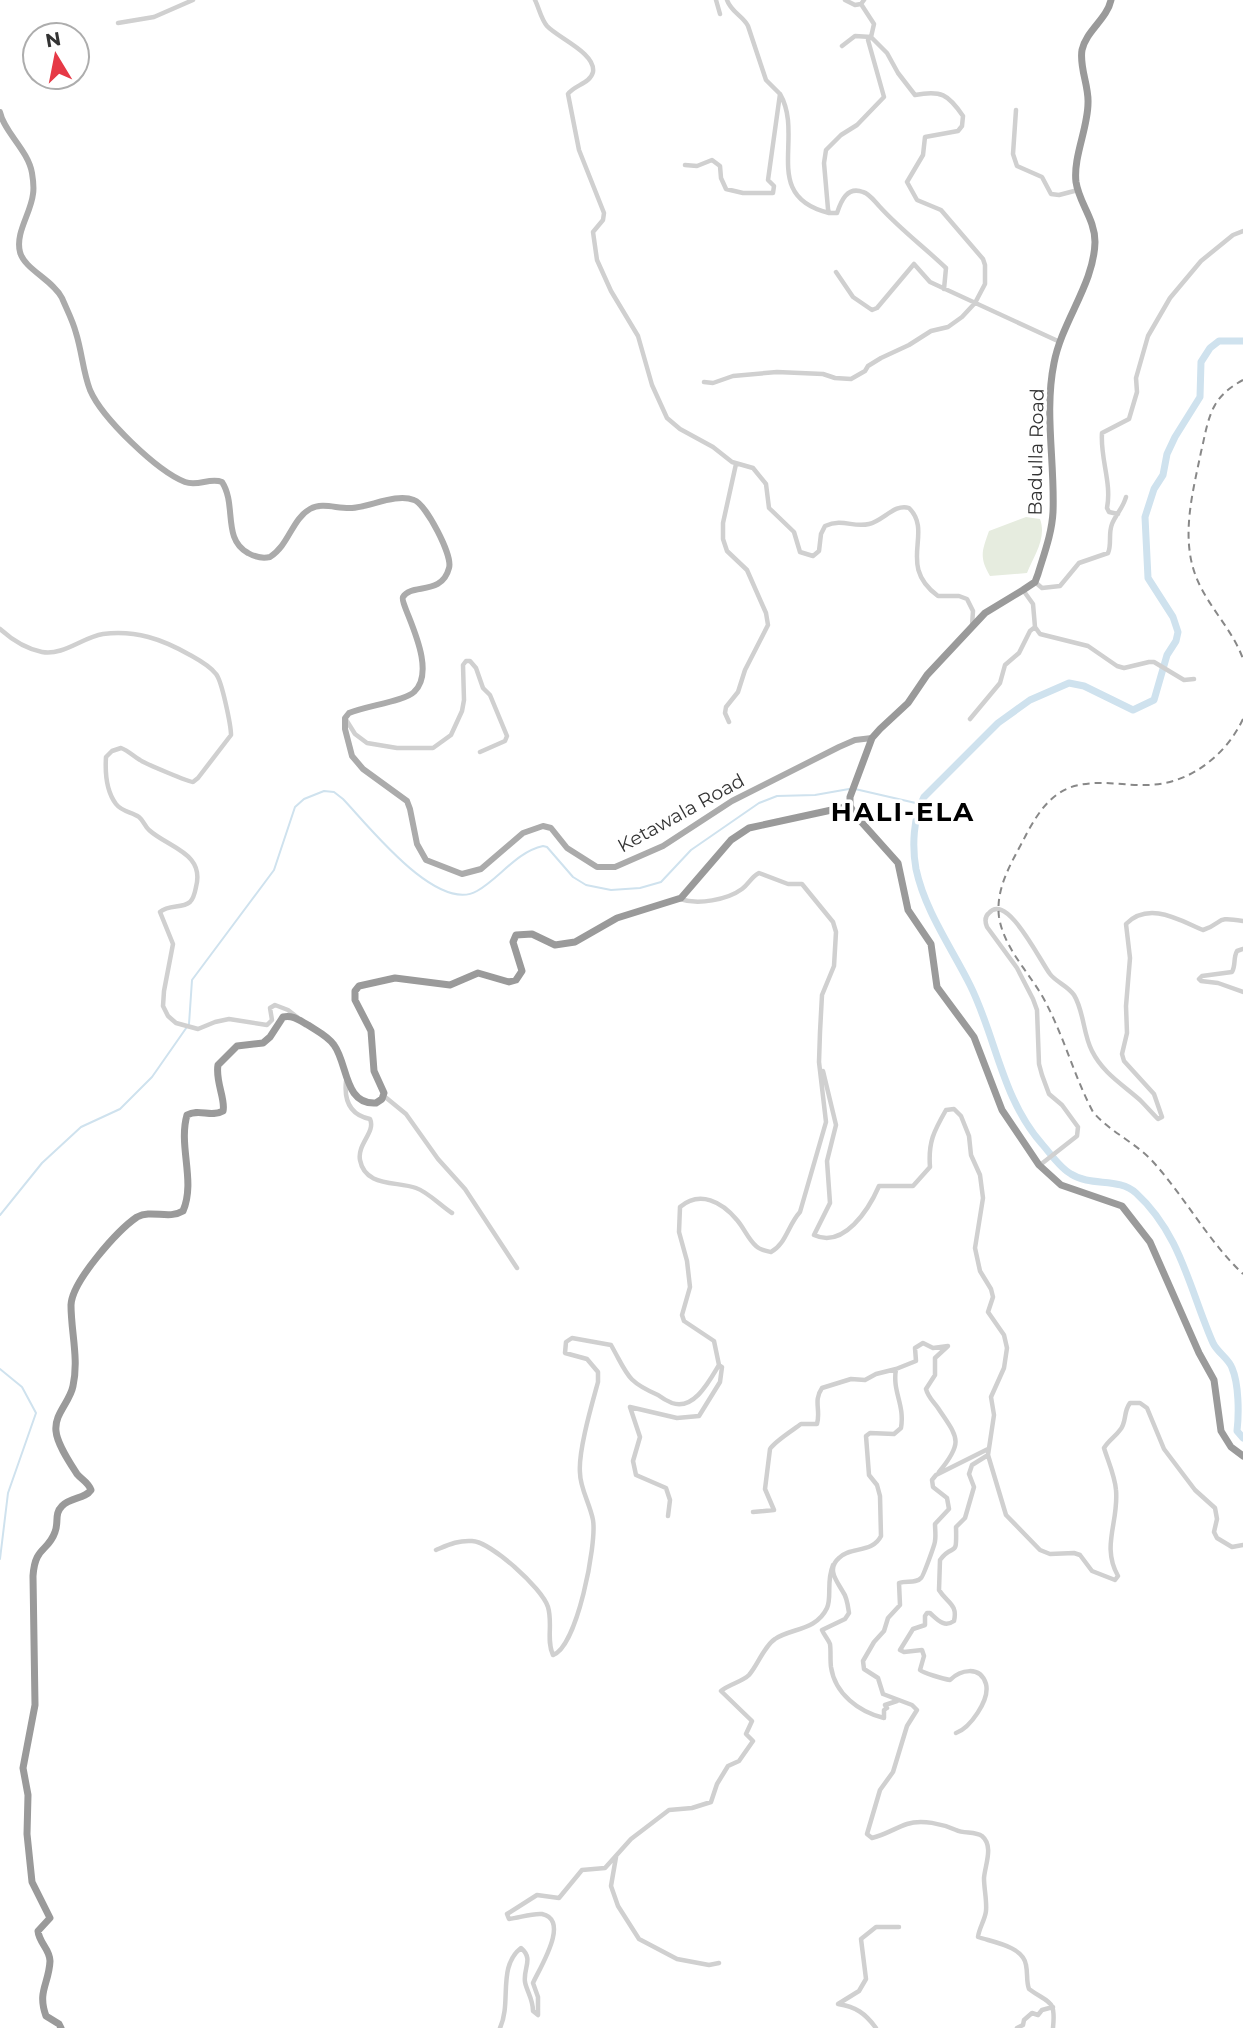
<svg xmlns="http://www.w3.org/2000/svg" width="1243" height="2028" font-family="Montserrat,sans-serif">
  <style>
    .green { fill: #e6ecdf }
    .lines { fill: none; stroke-linecap: round; stroke-linejoin: round }
    .stream { stroke: #cfe2ee; stroke-width: 2 }
    .river { stroke: #cfe2ee; stroke-width: 7 }
    .minor { stroke: #d0d0d0; stroke-width: 4.5 }
    .major { stroke: #ababab; stroke-width: 6 }
    .highway { stroke: #9a9a9a; stroke-width: 7 }
    .rail { stroke: #888; stroke-width: 2; stroke-dasharray: 7 5; stroke-linecap: butt }
    .labels { text-anchor: middle; dominant-baseline: central; stroke-width: 7; stroke-linejoin: round; paint-order: stroke }
    .street-label { font-size: 19px; fill: #333; stroke: #fff }
    .district-label { font-size: 26px; font-weight: bold; letter-spacing: 2px; fill: #000; stroke: #fff }
  </style>
  <rect width="100%" height="100%" fill="#fff"/>
  <path class="green" d="M 1026,517 L 1040,519 C 1047,538 1034,556 1027,573 L 990,576 C 979,557 982,551 989,531 Z"/>
  <g class="lines">
    <path class="stream" d="M 855,789 L 920,804
      M 0,1215 L 42,1163 L 81,1127 L 120,1109 L 152,1077 L 189,1024 L 192,980 L 274,870 L 295,807 L 304,799 L 324,791 L 334,792 L 343,799 C 368,825 437,914 477,891 C 500,878 516,852 543,846 L 547,847 L 573,877 L 586,885 L 611,890 L 640,888 L 661,882 L 691,850 L 759,803 L 777,796 L 815,795 L 849,789
      M 0,1369 L 22,1387 L 36,1413 L 8,1493 L 0,1559"/>
    <path class="river" d="M 1243,341 L 1219,341 L 1210,348 L 1201,362 L 1200,397 L 1175,437 L 1167,454 L 1163,475 L 1154,489 L 1145,517 L 1148,578 L 1173,617 L 1178,632 L 1176,641 L 1167,655 L 1154,700 L 1133,710 L 1084,686 L 1069,683 L 1030,700 L 998,723 L 924,797 C 913,817 912,847 916,869 C 925,911 951,947 970,985 C 996,1037 1002,1099 1042,1144 C 1050,1153 1060,1168 1071,1174 C 1091,1187 1119,1177 1136,1193 C 1181,1234 1190,1291 1213,1343 C 1217,1352 1229,1359 1232,1368 C 1239,1384 1239,1414 1237,1431 L 1243,1438"/>
    <path class="minor" d="M 535,0 C 539,8 541,19 547,26 C 558,38 596,53 593,72 C 590,84 574,85 568,94 L 579,150 L 604,213 L 603,220 L 593,232 L 597,260 L 611,291 L 638,336 L 652,385 L 667,418 L 680,429 L 713,447 L 732,462 L 753,468 L 766,484 L 769,508 L 794,532 L 800,552 L 813,556 L 819,551 L 821,534 L 825,526 C 843,518 853,528 869,524 C 883,521 895,503 909,508 C 934,533 896,565 938,596 L 959,596 L 967,599 L 973,611 L 972,626
      M 716,0 L 720,14
      M 727,0 C 731,12 743,16 748,26 L 766,80 L 780,94
      M 845,0 L 855,5 L 861,4
      M 118,23 L 154,17 L 193,0
      M 842,46 L 855,36 L 871,37 L 874,24 L 861,4 L 864,0
      M 1016,110 L 1013,154 L 1017,166 L 1042,177 L 1051,194 L 1059,195 L 1078,190
      M 685,165 L 697,166 L 712,160 L 720,166 L 721,178 L 726,189 L 743,193 L 773,193 L 774,186 L 768,180 L 780,94 C 805,137 760,196 829,213
      M 836,272 L 853,297 L 872,310 L 877,308 L 914,264 L 930,282 L 1060,342
      M 704,382 L 713,383 L 733,376 L 777,372 L 823,374 L 835,378 L 851,379 L 865,371 L 868,366 L 881,358 L 909,345 L 931,331 L 948,327 L 962,317 L 975,303 L 985,284 L 985,265 L 983,259 L 941,210 L 917,200 L 907,182 L 923,155 L 925,137 L 958,131 L 962,126 L 963,116 C 948,94 941,90 915,95 L 898,73 L 887,53 L 871,37 L 868,40 L 884,97 L 857,125 L 841,135 L 826,150 L 824,163 L 828,209 L 829,213 L 837,213 C 841,201 847,186 863,192 C 870,194 875,202 880,207 C 900,229 924,247 946,268 L 944,289
      M 1118,514 L 1109,512 L 1107,508 C 1112,483 1100,458 1102,433 L 1129,419 L 1137,392 L 1136,378 L 1148,336 L 1170,298 L 1201,261 L 1233,235 L 1243,231
      M 1035,582 L 1042,588 L 1060,586 L 1079,563 L 1108,553 C 1112,544 1108,534 1112,524 C 1116,514 1123,508 1126,497
      M 1023,590 L 1033,604 L 1035,627 L 1040,634 L 1088,646 L 1117,666 L 1124,668 L 1149,662 L 1154,662 L 1184,680 L 1194,679
      M 0,629 C 11,639 27,649 42,652 C 63,656 83,637 103,634 C 136,630 162,639 190,655 C 199,660 210,666 216,674 C 222,681 231,726 231,735 L 198,778 L 193,782 C 189,782 146,764 140,760 C 133,756 129,751 121,748 L 112,751 L 106,757 C 105,773 106,791 116,804 C 122,812 132,812 139,817 C 144,821 145,827 149,830 C 169,848 205,853 196,887 C 195,892 194,898 190,902 C 182,909 169,904 160,912 L 173,944 L 164,991 L 163,1006 L 168,1016 L 176,1023 L 198,1029 L 215,1022 L 229,1019 L 267,1025 L 272,1020 L 270,1008 L 275,1005 L 288,1010 L 297,1017
      M 345,718 L 355,734 L 367,743 L 397,748 L 433,748 L 451,735 L 462,711 L 464,700 L 463,665 L 466,661 L 470,661 L 476,668 L 483,688 L 490,695 L 507,736 L 505,741 L 480,752
      M 970,719 L 1000,683 L 1005,665 L 1019,653 L 1030,631 L 1035,627
      M 729,722 L 725,713 L 726,707 L 738,692 L 745,670 L 768,625 L 766,613 L 747,570 L 727,551 L 723,539 L 723,523 L 736,464
      M 1243,949 L 1237,951 C 1233,958 1236,965 1232,972 L 1202,976 L 1199,979 L 1201,981 L 1218,983 L 1243,992
      M 823,1071 L 836,1125 L 827,1161 L 830,1203 L 814,1235 C 844,1249 869,1209 879,1186 L 913,1186 L 930,1167 C 928,1142 934,1131 946,1110 L 954,1109 L 961,1116 L 969,1136 L 971,1155 L 980,1175 L 983,1198 L 975,1248 L 980,1271 L 991,1289 L 993,1297 L 988,1312 L 1004,1335 L 1007,1348 L 1004,1368 L 991,1397 L 994,1415 L 988,1455 L 1006,1515 L 1040,1550 L 1050,1554 L 1074,1553 L 1080,1555 L 1092,1571 L 1115,1580 L 1118,1576 C 1101,1546 1119,1522 1116,1490 C 1115,1476 1108,1461 1104,1448 C 1109,1440 1115,1437 1120,1430 C 1127,1422 1123,1412 1130,1403 L 1140,1403 L 1147,1408 L 1164,1449 L 1195,1490 L 1215,1508 L 1217,1519 L 1214,1532 L 1217,1538 L 1232,1547 L 1243,1545
      M 346,1081 C 344,1100 350,1115 370,1119 C 376,1132 357,1144 360,1160 C 365,1187 396,1181 416,1188 C 428,1192 441,1206 452,1213
      M 384,1096 L 406,1114 L 438,1159 L 465,1189 L 517,1268
      M 1040,1165 L 1077,1136 L 1078,1127 L 1062,1105 L 1049,1094 L 1042,1075 L 1039,1064 L 1037,1010 L 1033,999 L 1017,968 L 987,927 C 985,922 984,917 989,913 C 1007,892 1040,961 1050,974 C 1056,982 1068,986 1074,995 C 1084,1011 1083,1034 1092,1051 C 1103,1073 1122,1084 1140,1100 C 1146,1106 1152,1113 1158,1119 L 1162,1117 L 1154,1094 L 1124,1061 L 1122,1054 L 1127,1033 L 1126,1006 L 1130,958 L 1126,924 C 1149,901 1179,920 1203,930 C 1226,922 1213,916 1243,921
      M 988,1449 L 936,1475 L 932,1480 L 933,1487 L 947,1498 L 949,1509 L 935,1524 C 935,1529 936,1536 935,1541 C 935,1544 923,1577 921,1578 C 916,1584 906,1580 899,1583 L 900,1605 L 888,1618 L 884,1631 L 874,1642 L 863,1661 L 864,1669 L 878,1678 L 883,1694 L 912,1705 L 917,1710 L 907,1726 L 893,1772 L 880,1790 L 867,1834 L 872,1838 C 885,1835 895,1828 907,1824 C 922,1819 942,1824 956,1830 C 964,1834 975,1831 982,1836 C 994,1846 985,1865 984,1878 C 984,1889 987,1900 986,1911 C 985,1920 979,1928 978,1937 C 992,1942 1023,1946 1026,1965 C 1028,1974 1026,1981 1029,1989 C 1049,2004 1056,1998 1053,2028
      M 753,1512 L 774,1510 L 765,1489 L 770,1449 C 774,1442 793,1430 801,1424 L 817,1424 C 821,1410 813,1401 822,1388 L 851,1379 L 865,1380 L 876,1374 L 896,1369
      M 668,1516 L 670,1500 L 666,1488 L 636,1475 L 633,1461 L 640,1437 L 630,1407 L 677,1418 L 699,1416 L 720,1382 L 722,1367 L 719,1365
      M 436,1550 C 448,1545 458,1540 472,1541 C 491,1542 542,1588 548,1607 C 553,1624 546,1640 553,1655 C 577,1647 597,1544 593,1520 C 590,1504 580,1488 580,1473 C 578,1451 592,1404 598,1382 L 598,1372 L 587,1359 L 565,1353 L 566,1342 L 572,1338 L 611,1345 C 628,1375 626,1381 658,1395 C 662,1398 667,1401 672,1403 C 694,1411 710,1380 719,1365 L 714,1341 L 684,1321 L 682,1315 L 690,1287 L 687,1261 L 679,1232 L 680,1207 C 700,1190 722,1202 737,1220 C 744,1228 748,1239 756,1246 C 760,1250 766,1251 771,1252 C 786,1244 788,1225 800,1212 L 826,1122 L 819,1062 L 820,1032 L 822,995 L 834,966 L 836,932 L 833,922 L 802,884 L 788,884 L 759,873 C 751,877 749,884 742,889 C 727,900 698,905 680,899
      M 897,1701 L 885,1705 L 887,1708 L 884,1710 L 884,1718 C 859,1712 835,1694 831,1667 C 830,1659 831,1651 830,1644 C 828,1639 824,1635 822,1630 L 845,1619 L 849,1613 C 848,1606 847,1597 843,1592 C 837,1581 826,1569 839,1558 C 850,1546 872,1554 881,1536 L 880,1496 L 877,1485 L 869,1475 L 866,1436 L 870,1433 L 894,1434 L 901,1428 C 905,1404 892,1392 896,1369 L 916,1361 L 915,1348 L 923,1343 L 933,1348 L 948,1346 L 935,1358 L 935,1375 L 926,1389 C 928,1397 933,1401 938,1408 C 957,1437 965,1441 939,1472
      M 956,1733 C 970,1728 990,1700 986,1684 C 980,1665 960,1670 950,1680 C 944,1679 923,1673 920,1670 L 924,1656 L 922,1650 L 904,1652 L 900,1650 L 913,1629 L 925,1625 L 925,1616 L 927,1613 L 930,1613 C 938,1620 944,1628 954,1621 C 958,1604 947,1603 939,1590 L 940,1560 C 954,1541 957,1561 956,1527 L 965,1518 L 974,1487 L 969,1474 L 972,1465 L 988,1455
      M 616,1857 L 611,1886 L 618,1906 L 639,1939 L 677,1959 L 709,1965 L 719,1963
      M 500,2028 C 512,2002 497,1967 521,1948 C 534,1959 523,1968 525,1982 C 527,1992 533,1999 533,2011 L 538,2015 L 538,1997 L 533,1983 C 539,1969 571,1920 542,1914 C 532,1913 519,1918 509,1919 L 507,1914 L 537,1895 L 559,1898 L 582,1870 L 605,1868 L 631,1839 L 669,1810 L 692,1808 L 711,1802 L 717,1784 L 728,1766 L 739,1761 L 753,1741 L 746,1734 L 752,1721 L 721,1691 C 729,1684 742,1682 749,1675 C 758,1665 764,1646 775,1639 C 791,1628 816,1631 827,1608 C 832,1597 826,1582 833,1565
      M 876,2028 C 865,2013 856,2007 838,2004 L 859,1991 L 866,1979 L 861,1939 L 876,1927 L 899,1927
      M 1017,2028 L 1023,2025 L 1024,2020 L 1032,2013 L 1038,2015 L 1042,2010 L 1053,2007"/>
    <path class="major" d="M 0,112 C 4,132 28,150 32,173 C 33,179 34,188 33,194 C 31,213 15,233 20,252 C 24,269 53,280 62,298 C 67,310 73,321 76,333 C 82,352 83,372 90,390 C 102,418 157,471 185,482 C 198,487 210,477 222,482 C 237,505 222,539 248,553 C 255,557 261,559 270,557 C 289,545 292,519 310,509 C 323,502 337,509 352,508 C 370,507 396,493 414,500 C 426,504 453,556 449,568 C 442,596 411,583 403,597 C 399,604 440,668 414,692 C 405,701 365,706 349,713 L 345,718 L 345,729 L 352,756 L 363,769 L 407,801 L 410,809 L 417,844 L 426,860 L 462,874 L 481,869 L 523,833 L 543,826 L 551,828 L 567,848 L 597,867 L 615,867 L 663,846 L 732,801 L 839,747 L 855,740 L 872,738"/>
    <path class="highway" d="M 1111,0 C 1107,19 1086,31 1082,50 C 1079,67 1089,86 1088,103 C 1088,128 1073,157 1076,182 C 1079,203 1095,219 1095,242 C 1094,284 1062,321 1054,363 C 1044,412 1055,462 1053,512 C 1052,533 1044,554 1038,574 L 1035,582 L 1023,590 L 985,613 L 927,675 L 908,703 L 880,729 L 872,738 L 850,797 L 850,806 L 856,816 L 898,863 L 908,910 L 931,944 L 937,987 L 974,1037 L 1002,1110 L 1039,1165 L 1061,1185 L 1122,1206 L 1150,1242 L 1199,1353 L 1214,1380 L 1221,1431 L 1231,1447 L 1243,1456
      M 61,2028 L 59,2024 L 46,2016 C 37,1991 49,1984 50,1961 C 50,1949 39,1943 38,1931 L 50,1918 L 32,1882 L 27,1834 L 28,1795 L 23,1768 L 35,1705 L 33,1576 C 35,1546 48,1552 55,1532 C 59,1522 54,1514 62,1506 C 71,1497 85,1499 91,1490 C 88,1482 82,1480 77,1474 C 70,1463 57,1444 56,1431 C 54,1414 70,1402 73,1386 C 79,1359 71,1332 71,1305 C 72,1281 118,1230 137,1217 C 152,1209 168,1220 183,1211 C 196,1181 178,1146 187,1115 C 199,1108 211,1118 223,1111 C 226,1100 215,1081 218,1065 L 237,1046 L 263,1043 L 270,1037 L 283,1017 C 293,1015 299,1020 308,1025 C 317,1031 328,1036 334,1045 C 348,1064 344,1105 376,1103 L 382,1099 L 384,1093 L 374,1071 L 371,1031 L 355,1000 L 355,991 L 359,986 L 395,978 L 450,985 L 478,973 L 509,982 L 516,980 L 522,971 L 513,942 L 516,935 L 532,934 L 555,945 L 575,942 L 617,918 L 681,898 L 731,840 L 749,828 L 850,806"/>
    <path class="rail" d="M 1243,380 C 1232,386 1221,394 1215,405 C 1207,419 1205,436 1201,452 C 1193,491 1181,535 1195,574 C 1206,605 1232,628 1243,659
      M 1243,719 C 1226,755 1190,784 1148,785 C 1126,786 1102,780 1079,785 C 1053,790 1039,811 1027,833 C 1014,859 995,886 999,917 C 1004,950 1033,976 1047,1005 C 1065,1040 1075,1078 1093,1112 C 1111,1133 1137,1143 1155,1164 C 1186,1199 1209,1242 1243,1274"/>
  </g>
  <g class="labels">
    <g class="street-label">
      <text transform="translate(1036 452) rotate(-89)">Badulla Road</text>
      <text transform="translate(681 813) rotate(-29)">Ketawala Road</text>
    </g>
    <g class="district-label">
      <text x="903" y="812">HALI-ELA</text>
    </g>
  </g>
  <g transform="translate(56 56) rotate(350)"><circle r="33" fill="#ffffff" stroke="#adadad" stroke-width="2"/>
  <path d="M0-5L12 26L0 18L-12 26Z" fill="#e63946"/>
  <text y="-10" font-size="19" font-weight="bold" text-anchor="middle" fill="#333333">N</text>
  </g>
</svg>
